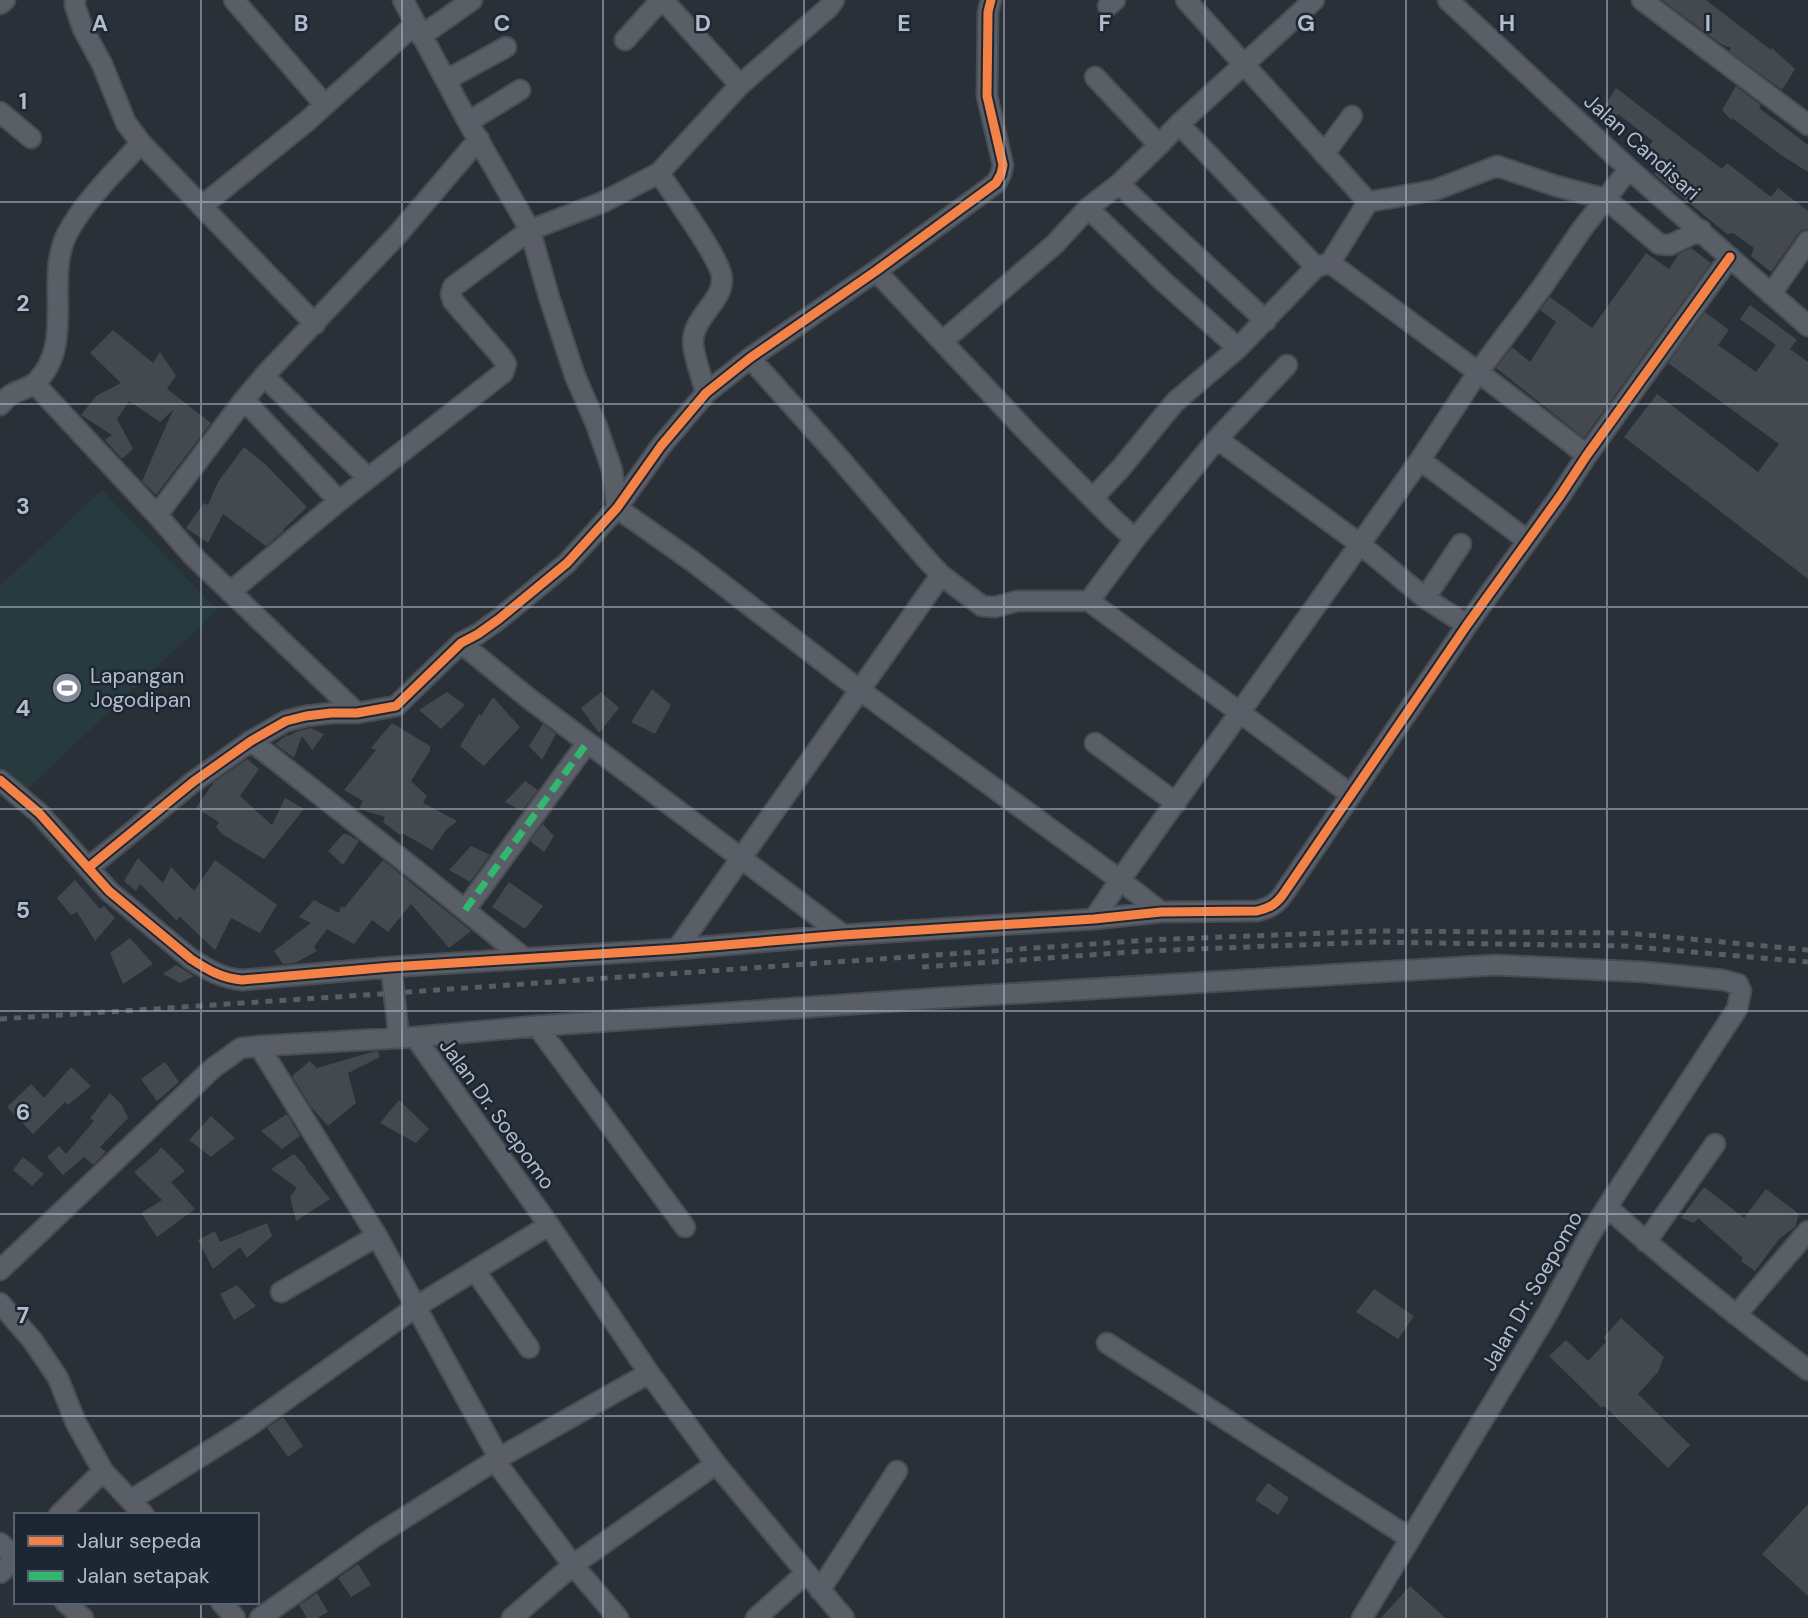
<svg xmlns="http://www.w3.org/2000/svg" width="1808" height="1618" font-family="'DM Sans',sans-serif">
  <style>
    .green { fill: #273a3e }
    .building { fill: #444950 }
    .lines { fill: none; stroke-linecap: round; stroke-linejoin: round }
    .minor-casing { stroke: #484c53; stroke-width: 23 }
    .minor { stroke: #5a5e66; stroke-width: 19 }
    .rail { stroke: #595d64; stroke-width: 5; stroke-dasharray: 7 7; stroke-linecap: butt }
    .quiet { stroke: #33b770; stroke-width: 7; stroke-dasharray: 14 7; stroke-linecap: butt }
    .cycleway-casing { stroke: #1d2633; stroke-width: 13 }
    .cycleway { stroke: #f48246; stroke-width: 9 }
    .grid { fill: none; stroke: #b4bcc9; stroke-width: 2; stroke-opacity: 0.55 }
    .labels { text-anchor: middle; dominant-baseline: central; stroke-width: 5; stroke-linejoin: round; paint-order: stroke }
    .street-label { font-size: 21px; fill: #b4bcc9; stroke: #1d2633 }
    .poi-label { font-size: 21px; fill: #b4bcc9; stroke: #1d2633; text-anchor: start }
    .grid-label { font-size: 23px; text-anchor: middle; font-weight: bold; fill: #b4bcc9; stroke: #1d2633; stroke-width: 5; stroke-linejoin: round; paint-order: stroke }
  </style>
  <rect width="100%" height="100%" fill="#2a3038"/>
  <path class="green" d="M 102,490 L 217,610 L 24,792 L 0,766 L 0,586 Z"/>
  <path class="building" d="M 1662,0 L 1706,0 L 1771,50 L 1772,48 L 1795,69 L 1782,90 L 1729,51 L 1731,48 L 1721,44 Z
    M 1736,86 L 1761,105 L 1759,108 L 1808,145 L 1808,172 L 1781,155 L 1732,118 L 1731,120 L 1722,110 Z
    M 1616,88 L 1722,169 L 1727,163 L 1771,197 L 1778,188 L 1808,211 L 1808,229 L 1802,230 L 1798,234 L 1771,272 L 1751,256 L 1754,248 L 1733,233 L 1727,234 L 1654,174 L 1659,167 L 1643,154 L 1653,141 L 1618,114 L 1612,123 L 1600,113 Z
    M 1691,248 L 1711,263 L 1584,438 L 1496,368 L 1512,347 L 1530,362 L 1556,322 L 1540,310 L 1550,297 L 1592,328 L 1646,253 L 1669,269 L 1679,254 Z
    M 1750,305 L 1797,340 L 1790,349 L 1808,362 L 1808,579 L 1624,437 L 1657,394 L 1758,472 L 1779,444 L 1668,363 L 1705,312 L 1729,330 L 1718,345 L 1756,372 L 1776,345 L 1740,319 Z
    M 113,330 L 153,363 L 160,352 L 176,376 L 167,389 L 211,423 L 156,495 L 142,481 L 173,410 L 160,422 L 129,401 L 117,419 L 133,449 L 122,459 L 105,440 L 112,435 L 81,415 L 96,396 L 121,383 L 90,353 Z
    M 244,447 L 266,465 L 307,507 L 283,530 L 284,531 L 266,546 L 223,514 L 208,543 L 186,528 L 204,503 L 208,505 L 218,482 Z
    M 652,689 L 671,705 L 655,734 L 631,722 Z
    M 447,692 L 465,705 L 441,729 L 419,710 Z
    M 601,692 L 619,708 L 599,733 L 581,708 Z
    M 493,697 L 520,727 L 484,766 L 460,746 L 479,714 L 481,716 Z
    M 392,723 L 430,746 L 430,751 L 411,781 L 427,796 L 423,803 L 457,821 L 446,830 L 432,850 L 402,833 L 400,835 L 383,822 L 385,817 L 359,809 L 363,801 L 344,790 L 376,750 L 371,748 Z
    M 543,724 L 556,734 L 542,760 L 529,746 Z
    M 310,728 L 324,734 L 312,750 L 302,736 L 294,758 L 275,744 L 287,735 L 288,736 L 298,731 Z
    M 247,759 L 259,769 L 240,796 L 272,825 L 285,798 L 304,809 L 264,859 L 222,834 L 216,827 L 219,822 L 196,808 L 214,782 Z
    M 525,781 L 538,790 L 522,811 L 505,802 Z
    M 543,824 L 554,836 L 544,852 L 530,841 Z
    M 343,834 L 347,834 L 359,841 L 343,865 L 328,851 Z
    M 471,846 L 490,855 L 470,882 L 449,870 Z
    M 138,858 L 163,883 L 171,867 L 194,891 L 215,860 L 277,905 L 260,933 L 231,918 L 215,950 L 179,916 L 177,921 L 140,884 L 136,891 L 124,881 Z
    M 383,860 L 471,931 L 449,948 L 411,904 L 388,932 L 372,920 L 354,944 L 327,929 L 314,947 L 317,951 L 295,963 L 283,964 L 274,951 L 311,923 L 299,917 L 314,900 L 339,913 L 341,906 L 344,908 Z
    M 75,880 L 100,909 L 104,906 L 115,918 L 95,941 L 77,912 L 71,915 L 57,898 Z
    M 509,882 L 543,906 L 525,929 L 492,907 Z
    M 130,938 L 153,964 L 123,984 L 110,953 Z
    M 176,965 L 194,976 L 180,983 L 163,974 Z
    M 378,1051 L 380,1057 L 348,1073 L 356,1103 L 328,1126 L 311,1107 L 292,1076 L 310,1061 L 317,1068 L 372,1052 Z
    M 165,1062 L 179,1082 L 157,1101 L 141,1079 Z
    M 71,1067 L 91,1086 L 68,1105 L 65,1102 L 33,1134 L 7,1107 L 31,1084 L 44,1098 Z
    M 110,1093 L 122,1105 L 128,1118 L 100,1147 L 106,1152 L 93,1165 L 84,1157 L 63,1175 L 47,1157 L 59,1146 L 66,1154 L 94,1121 L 90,1118 Z
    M 399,1100 L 429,1129 L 416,1143 L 380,1123 Z
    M 287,1114 L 300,1136 L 282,1149 L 261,1131 Z
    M 211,1116 L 235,1138 L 211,1157 L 189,1140 Z
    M 161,1147 L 185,1171 L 171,1182 L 195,1209 L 157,1237 L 141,1213 L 162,1200 L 134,1172 L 157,1153 Z
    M 294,1154 L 306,1167 L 305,1168 L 330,1199 L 296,1221 L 290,1197 L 297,1188 L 271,1169 Z
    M 23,1157 L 44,1174 L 32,1186 L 13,1170 Z
    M 1704,1187 L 1744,1218 L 1766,1189 L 1799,1214 L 1795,1227 L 1779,1239 L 1755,1271 L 1741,1261 L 1743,1258 L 1698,1218 L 1694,1223 L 1681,1218 Z
    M 267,1223 L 272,1236 L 247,1258 L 240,1247 L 213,1269 L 198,1240 L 215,1231 L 220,1242 Z
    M 237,1285 L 256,1306 L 234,1320 L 220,1294 Z
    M 1374,1289 L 1414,1316 L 1398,1339 L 1356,1312 Z
    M 1621,1318 L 1664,1357 L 1658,1372 L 1638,1394 L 1690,1445 L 1668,1468 L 1604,1406 L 1602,1408 L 1549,1356 L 1566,1340 L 1588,1361 L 1606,1342 L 1604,1337 Z
    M 283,1417 L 303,1446 L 288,1457 L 267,1428 Z
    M 1268,1483 L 1289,1498 L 1278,1515 L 1255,1500 Z
    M 1808,1504 L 1808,1596 L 1762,1554 Z
    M 358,1564 L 371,1585 L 351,1597 L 338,1578 Z
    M 1410,1586 L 1445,1618 L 1381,1618 Z
    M 317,1593 L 328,1612 L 317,1618 L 307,1618 L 299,1605 Z"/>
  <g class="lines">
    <g class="minor-casing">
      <path id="minor" d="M 234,0 L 325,105
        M 403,0 L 468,122 L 530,230 L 549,297 L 575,376 L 596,424 L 612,470 L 617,508 L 692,561 L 861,691 L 1120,880 L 1420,460 L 1478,372 L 1543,286 L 1582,229 L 1629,169
        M 663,0 L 740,85
        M 1186,0 L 1368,202
        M 1448,0 L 1629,169 L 1808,326
        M 1642,0 L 1808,125
        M 0,4 L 5,0
        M 1108,6 L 1115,0
        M 421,36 L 472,0
        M 625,40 L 661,0
        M 1095,77 L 1159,145
        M 446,80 L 506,47
        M 0,112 L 31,138
        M 468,122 L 520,90
        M 1179,124 L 1316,267
        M 141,143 L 315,324
        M 1324,154 L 1352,116
        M 659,173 C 672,193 722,260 722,279 C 723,301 694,316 693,341 C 693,355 702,378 706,393
        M 1119,184 L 1266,321
        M 202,206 L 306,122 L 415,24
        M 1088,208 L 1164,282 L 1238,348
        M 1330,263 L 1478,372 L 1587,455
        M 876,271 L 1028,433 L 1112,518 L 1135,539 L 1089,601
        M 1771,294 L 1808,241
        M 943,341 L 1055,244 L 1088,208 L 1119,184 L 1159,145 L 1179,124 L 1314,0
        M 750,358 L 835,453 L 927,560 L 941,575 L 982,606 L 995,607 L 1017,601 L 1089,601 L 1350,794
        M 264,376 L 368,478
        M 35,384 L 157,515 L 193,556 L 357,713
        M 244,400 L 339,501
        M 0,405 C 4,401 7,397 12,394 C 19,390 30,388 36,382 C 76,344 44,279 67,234 C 85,200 115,172 141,143 L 126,123 L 102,64 L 83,29 L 75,6 L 75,0
        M 1217,439 L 1360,544 L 1425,598 L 1467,625
        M 1420,460 L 1527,540
        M 1093,498 L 1121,468 L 1175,402 L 1238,348 L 1316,267 L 1330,263 L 1368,202 L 1435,190 L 1497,166 L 1556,186 L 1606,199 L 1659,244 L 1670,245 L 1701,230
        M 157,515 L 244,400 L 264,376 L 398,234 L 479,139
        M 1135,539 L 1217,439 L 1287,365
        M 230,592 L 339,501 L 503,373 L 506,364 L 500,355 L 453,301 L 451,294 L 453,287 L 530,230 L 603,202 L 659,173 L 740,85 L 828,8 L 834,0
        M 1425,598 L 1461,544
        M 461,643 L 527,697 L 843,935
        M 251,741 L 422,875 L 524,958
        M 1095,743 L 1176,803
        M 0,780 L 39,813 L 109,891 L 191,959 C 208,970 221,978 242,980 L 391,967 L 677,949 L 843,935 L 1094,919 L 1161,912 L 1257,911 C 1269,908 1275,905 1282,896 L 1467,625 L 1560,496 L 1587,455 L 1730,257
        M 88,868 L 193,782 L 251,741 L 286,721 L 306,716 L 331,713 L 357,713 L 396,706 L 461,643 L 478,634 L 499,619 L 567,563 L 617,508 L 661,446 L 706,393 L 750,358 L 876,271 L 996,183 L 1001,174 L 1003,165 L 987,96 L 988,12 L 991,0
        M 465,910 L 587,743
        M 1094,919 L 1120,880 L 1161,912
        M 677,949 L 941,575
        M 391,967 L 399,1038
        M 537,1026 L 685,1227
        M 415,1037 L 537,1026 L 955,997 L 1496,965 L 1645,972 L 1723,980 L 1738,984 L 1741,991 L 1737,1009 L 1607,1207
        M 259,1046 L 377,1236 L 499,1458
        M 1646,1242 L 1715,1144
        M 0,1270 L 213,1068 L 241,1048 L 259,1046 L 415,1037 L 549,1225 L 649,1373 L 716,1464 L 844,1618
        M 476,1272 L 529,1348
        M 281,1292 L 377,1236
        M 0,1303 L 33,1341 L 58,1378 L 76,1423 L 103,1471 L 144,1515
        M 1736,1315 L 1808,1231
        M 1107,1343 L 1410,1538
        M 495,1461 L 573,1565 L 618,1618
        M 131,1500 L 249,1426 L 417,1306 L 549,1225
        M 59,1515 L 103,1471
        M 0,1543 L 16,1558
        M 0,1573 L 16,1558
        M 820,1590 L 897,1471
        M 65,1602 L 83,1618
        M 221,1602 L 235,1618
        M 260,1618 L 374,1537 L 499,1458 L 649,1373
        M 512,1618 L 573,1565 L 716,1464
        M 756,1618 L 806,1573
        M 1362,1618 L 1549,1311 L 1588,1238 L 1607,1207 C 1672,1265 1739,1318 1808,1370"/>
    </g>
    <use href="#minor" class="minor"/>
    <path class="rail" d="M 922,967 L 1147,951 L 1373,942 L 1624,946 L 1808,962
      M 0,1019 L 395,993 L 1149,940 L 1375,931 L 1626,933 L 1808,950"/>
    <path class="quiet" d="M 465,910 L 587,743"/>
    <g class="cycleway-casing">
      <path id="cycleway" d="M 0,780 L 39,813 L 109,891 L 191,959 C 208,970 221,978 242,980 L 391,967 L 677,949 L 843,935 L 1094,919 L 1161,912 L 1257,911 C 1269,908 1275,905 1282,896 L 1467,625 L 1560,496 L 1587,455 L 1730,257
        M 88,868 L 193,782 L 251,741 L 286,721 L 306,716 L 331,713 L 357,713 L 396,706 L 461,643 L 478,634 L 499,619 L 567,563 L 617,508 L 661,446 L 706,393 L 750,358 L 876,271 L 996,183 L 1001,174 L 1003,165 L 987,96 L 988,12 L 991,0"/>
    </g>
    <use href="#cycleway" class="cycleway"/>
  </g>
  <path class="grid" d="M 201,0 L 201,1515M 402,0 L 402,1618M 603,0 L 603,1618M 804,0 L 804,1618M 1004,0 L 1004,1618M 1205,0 L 1205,1618M 1406,0 L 1406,1618M 1607,0 L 1607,1618M 0,202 L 1808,202M 0,404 L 1808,404M 0,607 L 1808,607M 0,809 L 1808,809M 0,1011 L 1808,1011M 0,1214 L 1808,1214M 0,1416 L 1808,1416M 201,1602 L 201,1618"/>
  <defs>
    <g id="stadium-disc" transform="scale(1.575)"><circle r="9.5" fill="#848b96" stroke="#1d2633"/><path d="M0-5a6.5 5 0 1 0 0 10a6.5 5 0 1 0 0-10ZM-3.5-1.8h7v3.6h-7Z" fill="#fff"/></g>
  </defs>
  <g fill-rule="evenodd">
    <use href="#stadium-disc" x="67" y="688"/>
  </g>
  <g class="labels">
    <g class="street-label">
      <text transform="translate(1642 147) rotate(42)">Jalan Candisari</text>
      <text transform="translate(497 1114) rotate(54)">Jalan Dr. Soepomo</text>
      <text transform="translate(1532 1291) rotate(-60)">Jalan Dr. Soepomo</text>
    </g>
    <g class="poi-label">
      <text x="90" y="676">Lapangan<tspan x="90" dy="24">Jogodipan</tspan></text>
    </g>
  </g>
  <g class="grid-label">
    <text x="100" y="31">A</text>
    <text x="301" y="31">B</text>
    <text x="502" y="31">C</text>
    <text x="703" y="31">D</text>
    <text x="904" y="31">E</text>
    <text x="1105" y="31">F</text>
    <text x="1306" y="31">G</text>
    <text x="1507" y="31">H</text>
    <text x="1708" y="31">I</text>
    <text x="23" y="109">1</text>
    <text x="23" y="311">2</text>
    <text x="23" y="514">3</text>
    <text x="23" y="716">4</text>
    <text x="23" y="918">5</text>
    <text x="23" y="1120">6</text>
    <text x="23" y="1323">7</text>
  </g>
  <rect x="14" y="1513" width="245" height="91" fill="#1d2633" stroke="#59626f" stroke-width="2"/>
  <rect x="28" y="1536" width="35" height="10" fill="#f48246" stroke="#59626f" stroke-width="2"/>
  <text x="77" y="1548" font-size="21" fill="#b4bcc9">Jalur sepeda</text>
  <rect x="28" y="1571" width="35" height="10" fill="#33b770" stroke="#59626f" stroke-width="2"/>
  <text x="77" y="1583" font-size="21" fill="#b4bcc9">Jalan setapak</text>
</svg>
